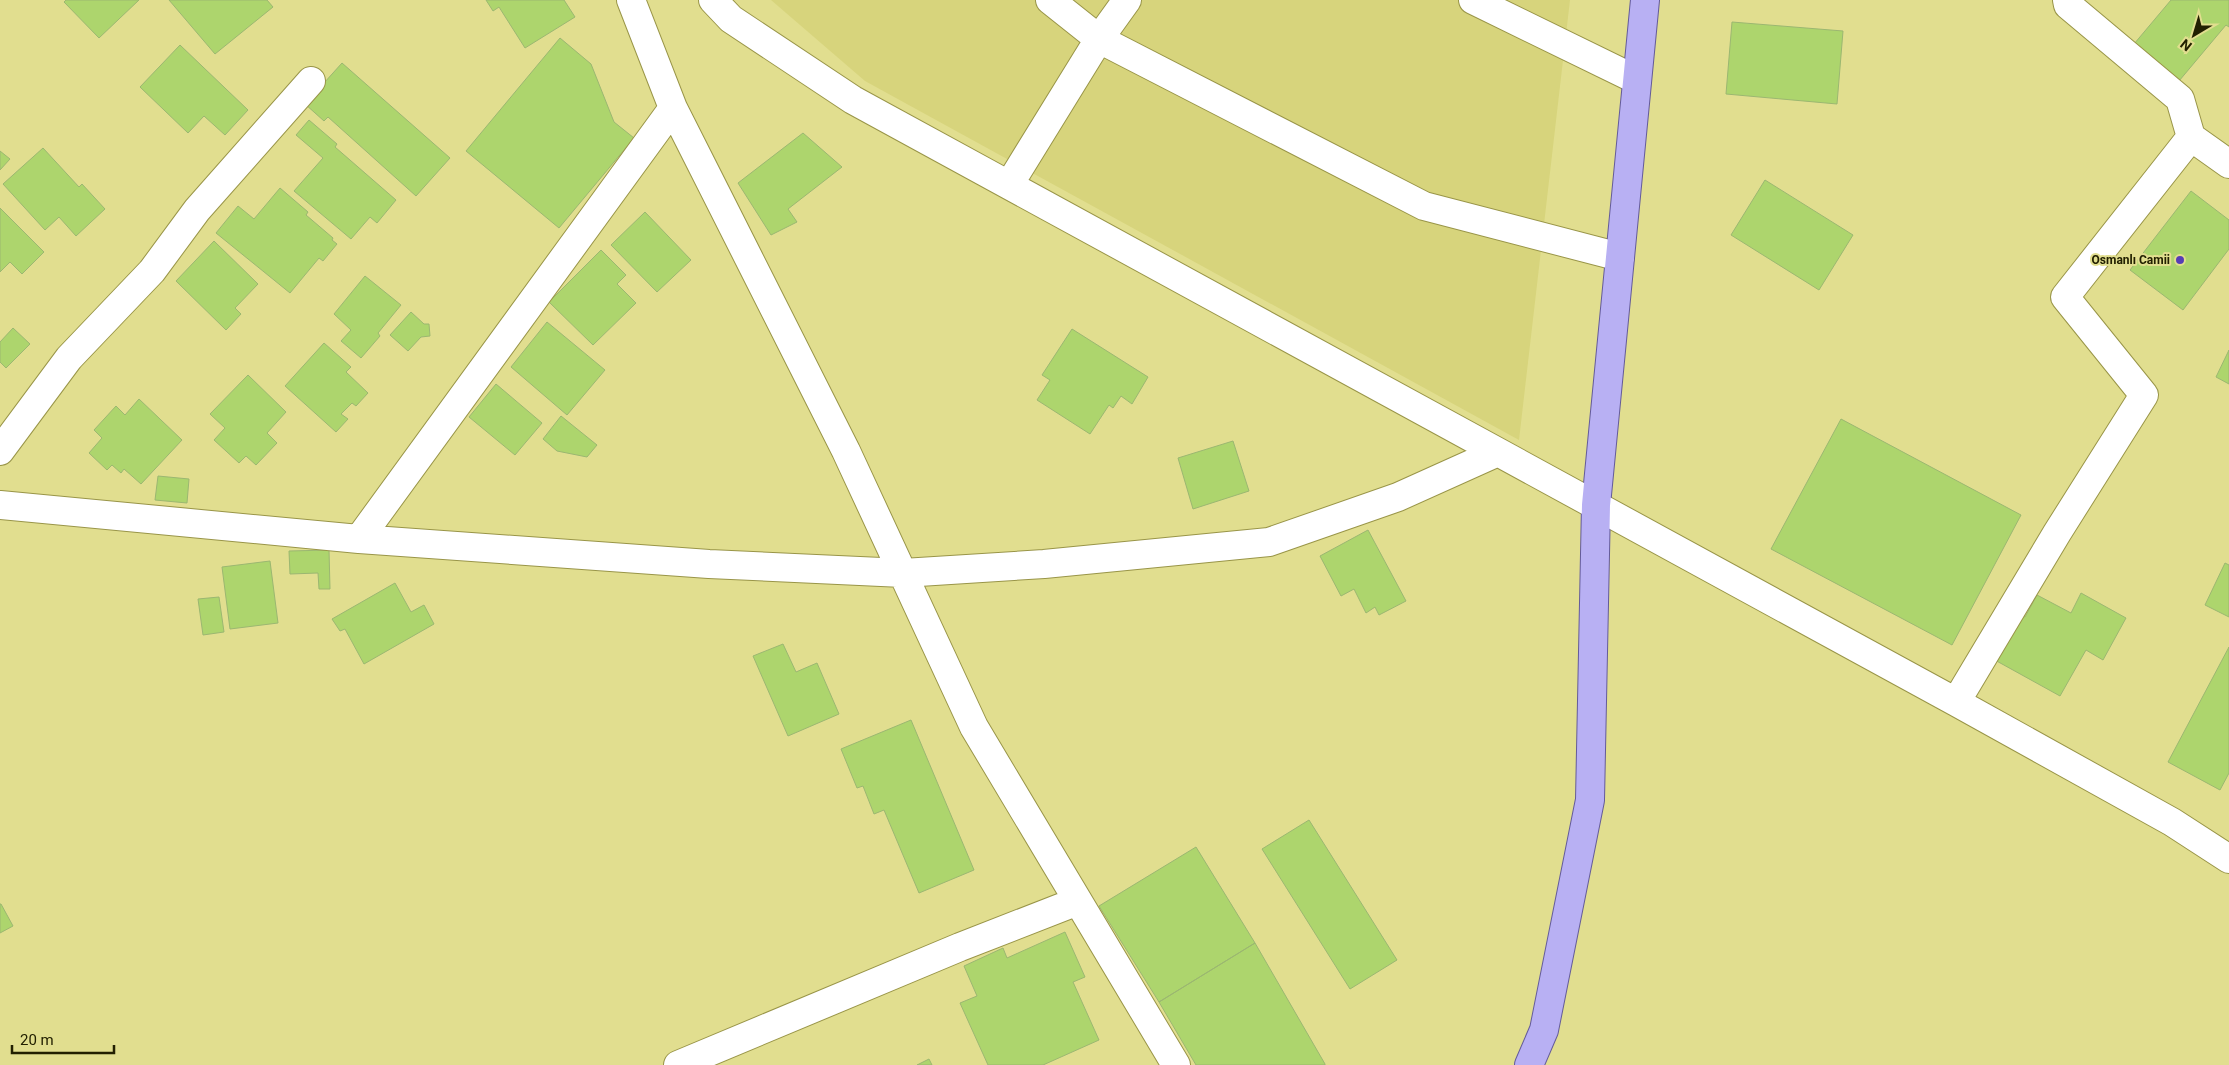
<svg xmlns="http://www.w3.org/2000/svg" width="2229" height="1065" font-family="Roboto,sans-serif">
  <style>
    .built { fill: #d7d47c }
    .building { fill: #add56d; stroke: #9bb771 }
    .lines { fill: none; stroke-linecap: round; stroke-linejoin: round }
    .minor-casing { stroke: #999548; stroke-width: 30 }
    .major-casing { stroke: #645b99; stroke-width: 30 }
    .minor { stroke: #fff; stroke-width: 28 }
    .major { stroke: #b8b0f3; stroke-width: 28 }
    .poi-dot { fill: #563db5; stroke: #e1de8f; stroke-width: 2 }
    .labels { text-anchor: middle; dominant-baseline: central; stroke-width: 4; stroke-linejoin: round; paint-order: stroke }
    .poi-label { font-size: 12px; font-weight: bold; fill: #222001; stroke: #e1de8f; text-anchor: end }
  </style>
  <rect width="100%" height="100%" fill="#e1de8f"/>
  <path class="built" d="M 771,0 L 1570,0 L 1519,440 L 865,81 Z"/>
  <path class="building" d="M 66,0 L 139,0 L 99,38 L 64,2 Z
    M 169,0 L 267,0 L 273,7 L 215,54 Z
    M 486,0 L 564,0 L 575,17 L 525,48 L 499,7 L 493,11 Z
    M 2171,0 L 2229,0 L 2229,27 L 2226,25 L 2179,81 L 2134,44 Z
    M 1732,22 L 1843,31 L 1837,104 L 1726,94 Z
    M 560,38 L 591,64 L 614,122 L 634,138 L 559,228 L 466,151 Z
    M 180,45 L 248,110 L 225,135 L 204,116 L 188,133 L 140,87 Z
    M 342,63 L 450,158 L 416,196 L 328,117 L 324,121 L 305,104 Z
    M 309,120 L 337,144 L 335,147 L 396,200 L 377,223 L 370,217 L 351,239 L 294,191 L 323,158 L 296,135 Z
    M 803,133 L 842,167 L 788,209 L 797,222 L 771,235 L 738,183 Z
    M 43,148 L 79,187 L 82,184 L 105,209 L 76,236 L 59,217 L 45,230 L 3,184 Z
    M 0,151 L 10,159 L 0,170 Z
    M 1765,180 L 1853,235 L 1819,290 L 1731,235 Z
    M 280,188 L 308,212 L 306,215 L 333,238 L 332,240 L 337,244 L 323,261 L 319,258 L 290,293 L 216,233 L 238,206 L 254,219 Z
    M 2191,191 L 2229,220 L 2229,249 L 2183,310 L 2130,270 Z
    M 0,208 L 44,252 L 22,274 L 10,262 L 0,272 Z
    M 645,212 L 691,260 L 657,292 L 611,245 Z
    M 214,241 L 258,284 L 235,308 L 241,314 L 226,330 L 176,281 Z
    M 601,250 L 626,275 L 617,284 L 636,303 L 593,345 L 549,302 Z
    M 365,276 L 401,305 L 378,333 L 380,336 L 361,358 L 341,341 L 351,330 L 334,314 Z
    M 411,312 L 424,324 L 429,324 L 430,336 L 421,337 L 408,351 L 390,335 Z
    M 547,322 L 605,370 L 567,415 L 511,367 Z
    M 13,328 L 30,344 L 6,368 L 0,362 L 0,342 Z
    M 1072,329 L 1148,377 L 1132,404 L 1121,396 L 1113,408 L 1109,405 L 1090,434 L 1037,400 L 1050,380 L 1042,375 Z
    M 324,343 L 351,367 L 346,372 L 368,393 L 356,406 L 352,403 L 341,414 L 348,419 L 336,432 L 285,386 Z
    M 2229,350 L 2229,384 L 2216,377 Z
    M 248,375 L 286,412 L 267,433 L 277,443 L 256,465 L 246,456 L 239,463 L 214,440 L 225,428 L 210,414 Z
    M 496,384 L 542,423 L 515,455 L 469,417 Z
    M 139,399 L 182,440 L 141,484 L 124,469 L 121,473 L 112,465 L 107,470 L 89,453 L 102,438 L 94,430 L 116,406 L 125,415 Z
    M 561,416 L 597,445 L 587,457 L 557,451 L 543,439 Z
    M 1841,419 L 2021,515 L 1952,645 L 1771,549 Z
    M 1233,441 L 1249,491 L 1193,509 L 1178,458 Z
    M 158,476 L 189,479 L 187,503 L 155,500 Z
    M 1368,530 L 1406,601 L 1379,615 L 1375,607 L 1366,613 L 1354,589 L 1341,596 L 1320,556 Z
    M 329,550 L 330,589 L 319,589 L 318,573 L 290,574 L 289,551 Z
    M 270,561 L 278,623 L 230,629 L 222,567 Z
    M 2225,563 L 2229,565 L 2229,617 L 2205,605 Z
    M 395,583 L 411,612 L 424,605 L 434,624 L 364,664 L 345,629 L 340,631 L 332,619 Z
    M 2081,593 L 2126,618 L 2103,660 L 2086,650 L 2060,696 L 1993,659 L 2018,613 L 2025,617 L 2037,595 L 2071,613 Z
    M 219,597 L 224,632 L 203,635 L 198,599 Z
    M 783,644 L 796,672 L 817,663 L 839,714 L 788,736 L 753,656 Z
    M 2229,647 L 2229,773 L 2220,790 L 2168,762 Z
    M 911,720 L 974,870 L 919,893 L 884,810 L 874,814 L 863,786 L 857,788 L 841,749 Z
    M 1309,820 L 1397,960 L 1350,989 L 1262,849 Z
    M 1196,847 L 1255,943 L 1159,1002 L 1099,906 Z
    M 1,904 L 13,926 L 0,933 L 0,904 Z
    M 1065,932 L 1085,977 L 1073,982 L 1099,1040 L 1043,1065 L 988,1065 L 960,1003 L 977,996 L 964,966 L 1003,948 L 1007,958 Z
    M 1255,943 L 1325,1064 L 1325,1065 L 1196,1065 L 1159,1002 Z
    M 929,1059 L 932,1065 L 917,1065 Z"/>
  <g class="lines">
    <g class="minor-casing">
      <path id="minor" d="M 631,0 L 673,108 L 846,451 L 974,727 L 1176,1065
        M 713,0 L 731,19 L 853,100 L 1956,702 L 2172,822 L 2229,859
        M 1050,0 L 1099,39 L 1424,206 L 1620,257
        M 1473,0 L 1637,80
        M 2067,0 L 2068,5 L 2180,99 L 2191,137
        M 1009,185 L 1099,39 L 1127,0
        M 0,451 L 69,358 L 152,271 L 197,210 L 311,81
        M 0,505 L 359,539 L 709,564 L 903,573 L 1044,564 L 1269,542 L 1398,497 L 1498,452
        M 359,539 L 673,108
        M 1956,702 L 2057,533 L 2144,395 L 2065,297 L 2191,137 L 2229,164
        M 678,1065 L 960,947 L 1078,901"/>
    </g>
    <g class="major-casing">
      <path id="major" d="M 1529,1065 L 1544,1030 L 1590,800 L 1596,505 L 1645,0"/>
    </g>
    <use href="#minor" class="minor"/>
    <use href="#major" class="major"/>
  </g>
  <circle class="poi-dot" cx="2180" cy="260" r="5"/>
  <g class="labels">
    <g class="poi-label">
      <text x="2170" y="260">Osmanlı Camii</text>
    </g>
  </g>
  <g transform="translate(2194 35) rotate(218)" stroke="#e1de8f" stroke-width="4" paint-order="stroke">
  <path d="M0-4L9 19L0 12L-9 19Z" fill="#222001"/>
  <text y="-8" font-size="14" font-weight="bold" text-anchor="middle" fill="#222001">N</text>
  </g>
  <path d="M12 1045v8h102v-8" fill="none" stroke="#222001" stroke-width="2.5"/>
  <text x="20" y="1045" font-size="15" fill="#222001" stroke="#e1de8f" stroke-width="4" paint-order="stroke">20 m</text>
</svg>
